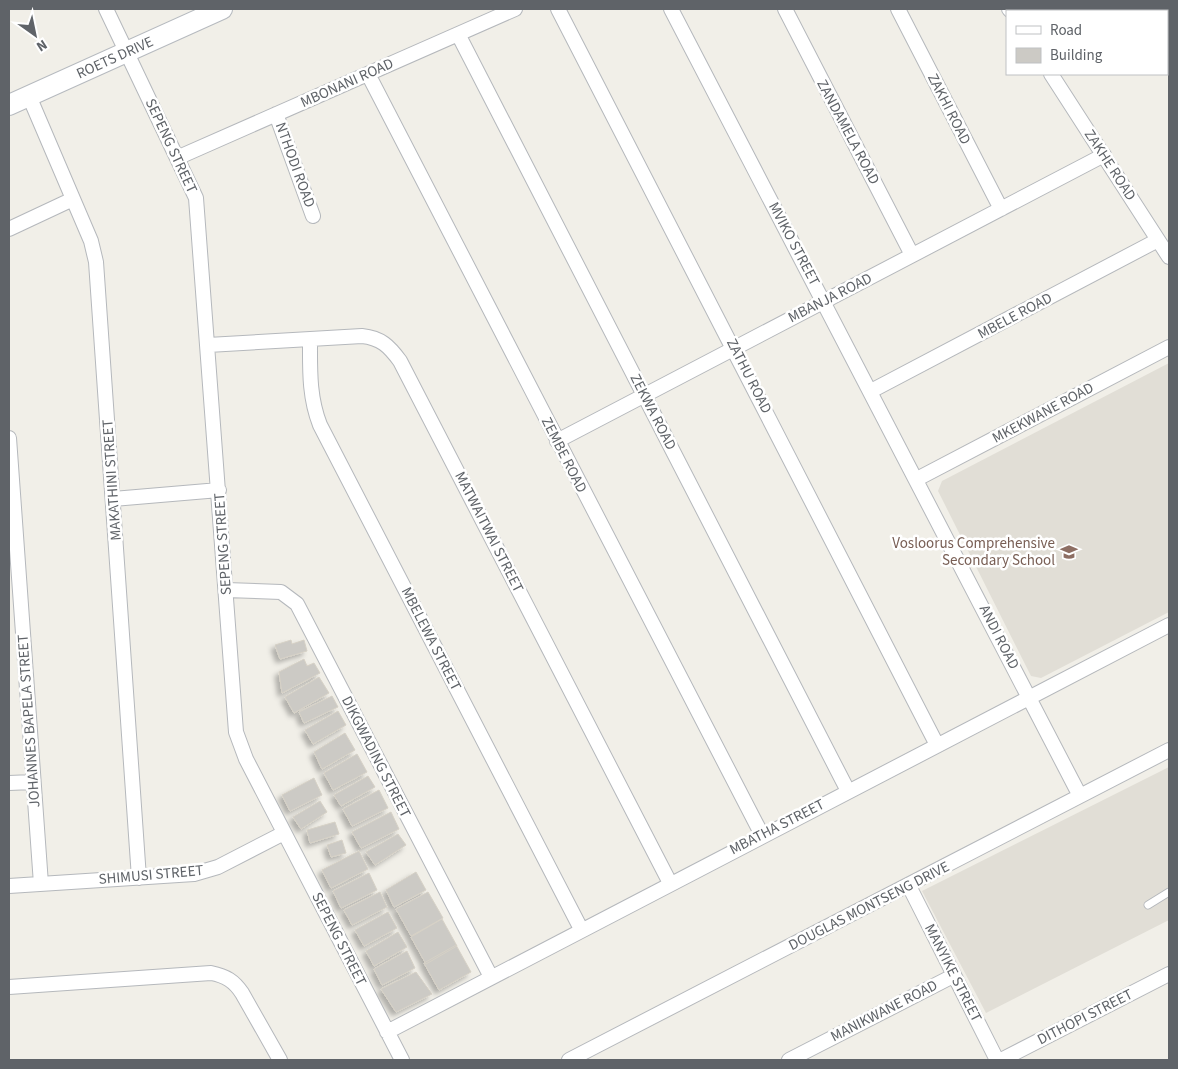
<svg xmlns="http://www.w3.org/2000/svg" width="1178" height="1069" font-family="'Source Sans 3',sans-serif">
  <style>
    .education { fill: #e1ded6 }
    .building { fill: #cccac5; stroke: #d6d1c6; filter: url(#shadow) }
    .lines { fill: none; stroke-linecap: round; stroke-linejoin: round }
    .lane-casing { stroke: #b5b8bc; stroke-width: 9 }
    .street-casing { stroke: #b5b8bc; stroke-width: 16 }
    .secondary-casing { stroke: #b6babf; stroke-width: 22 }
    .lane { stroke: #fff; stroke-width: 7 }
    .street { stroke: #fff; stroke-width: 14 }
    .secondary { stroke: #fff; stroke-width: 20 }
    .labels { text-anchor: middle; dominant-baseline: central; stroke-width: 5; stroke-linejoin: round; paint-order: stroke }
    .street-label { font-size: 15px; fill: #5f6368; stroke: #fff }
    .education-label { font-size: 15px; fill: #785e54; stroke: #fff; text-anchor: end }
  </style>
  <defs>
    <filter id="shadow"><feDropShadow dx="-4" dy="4" stdDeviation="2.5" flood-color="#0004"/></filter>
  </defs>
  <rect width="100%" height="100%" fill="#f1efe8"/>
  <path class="education" d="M 1169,363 L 1169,612 L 1041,678 L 1031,676 L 938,491 L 942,481 Z
    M 1169,767 L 1169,920 L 986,1013 L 922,891 Z"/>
  <path class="building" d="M 291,640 L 292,644 L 304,640 L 307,651 L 280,659 L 275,645 Z
    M 304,659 L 307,666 L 314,663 L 320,673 L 282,693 L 279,672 Z
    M 319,677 L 329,693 L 294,713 L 285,697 Z
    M 332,696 L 338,707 L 304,723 L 299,712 Z
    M 338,711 L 346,725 L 313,744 L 305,730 Z
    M 345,733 L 355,750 L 322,769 L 314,752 Z
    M 357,754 L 367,772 L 333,790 L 324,773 Z
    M 368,776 L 375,787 L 341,806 L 334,795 Z
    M 314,778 L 322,795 L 290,811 L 282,795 Z
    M 379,790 L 388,808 L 352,826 L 343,809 Z
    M 320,801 L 327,812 L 301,829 L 293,817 Z
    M 391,812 L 399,829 L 361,848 L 352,832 Z
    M 335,822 L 339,834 L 310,843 L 307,830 Z
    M 398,834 L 406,845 L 375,865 L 366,852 Z
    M 342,840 L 346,853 L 331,857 L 327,845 Z
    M 359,851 L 368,869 L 331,888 L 322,870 Z
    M 416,872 L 426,890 L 394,907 L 386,890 Z
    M 369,873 L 377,890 L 341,908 L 333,891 Z
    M 380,892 L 387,907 L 352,925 L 344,910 Z
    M 428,892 L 443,918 L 411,936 L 396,909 Z
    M 388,912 L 397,928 L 364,946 L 355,930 Z
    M 442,919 L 457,946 L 426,964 L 411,937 Z
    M 398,932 L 407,947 L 374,966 L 366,951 Z
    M 456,945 L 471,972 L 439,990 L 424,963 Z
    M 407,951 L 415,968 L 382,985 L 374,969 Z
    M 416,972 L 432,994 L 396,1012 L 381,989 Z"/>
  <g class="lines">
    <g class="lane-casing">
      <path id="lane" d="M 1148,905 L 1169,892"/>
    </g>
    <g class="street-casing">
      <path id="street" d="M 106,9 L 196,198 L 236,732 L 246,759 L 402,1060
        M 558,9 L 937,745
        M 671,9 L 1080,796
        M 785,9 L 912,255
        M 898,9 L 1001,209
        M 1009,9 L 1011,11
        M 458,34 L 848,791
        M 368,74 L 762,835
        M 1051,74 L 1169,257
        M 29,96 L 91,241 L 96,262 L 139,878
        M 276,114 L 313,216
        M 179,157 L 515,9
        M 9,229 L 73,199
        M 310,341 C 310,370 309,397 320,425 L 581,929
        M 208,345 L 362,336 C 381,338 389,346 400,361 L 670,883
        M 871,391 L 1158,240
        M 9,438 L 41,884
        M 557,441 L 1104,155
        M 917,479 L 1169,347
        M 113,499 L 219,490
        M 226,590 L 281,592 L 297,604 L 491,977
        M 9,783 L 33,782
        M 9,886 L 194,874 L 218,867 L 284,833
        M 909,886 L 997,1060
        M 9,987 L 211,973 C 226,976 234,981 242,993 L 280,1060
        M 387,1032 L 1169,625
        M 569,1060 L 1169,750
        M 789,1060 L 953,976
        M 1001,1060 L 1169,974"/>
    </g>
    <g class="secondary-casing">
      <g id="secondary">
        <path d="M 1144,9 L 1146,11"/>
        <path d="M 1167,44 L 1169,48"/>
        <path id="s1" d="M 9,105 L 222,9"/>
      </g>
    </g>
    <use href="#lane" class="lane"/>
    <use href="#street" class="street"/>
    <use href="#secondary" class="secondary"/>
  </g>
  <defs>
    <g id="school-bare" transform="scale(1.35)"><path d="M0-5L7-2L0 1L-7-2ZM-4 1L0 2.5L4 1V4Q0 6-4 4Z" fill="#8d6e63" stroke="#fff" stroke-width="2.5" paint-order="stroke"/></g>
  </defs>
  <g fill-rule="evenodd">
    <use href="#school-bare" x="1069" y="552"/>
  </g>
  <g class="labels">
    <g class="street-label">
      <text stroke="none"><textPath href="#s1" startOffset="116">ROETS DRIVE</textPath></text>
      <text transform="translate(347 83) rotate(-24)">MBONANI ROAD</text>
      <text transform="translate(949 109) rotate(63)">ZAKHI ROAD</text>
      <text transform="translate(848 132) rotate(62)">ZANDAMELA ROAD</text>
      <text transform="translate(171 146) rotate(65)">SEPENG STREET</text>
      <text transform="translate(295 165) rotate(70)">NTHODI ROAD</text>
      <text transform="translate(1110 165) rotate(57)">ZAKHE ROAD</text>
      <text transform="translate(794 244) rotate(62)">MVIKO STREET</text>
      <text transform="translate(830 298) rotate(-27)">MBANJA ROAD</text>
      <text transform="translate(1015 316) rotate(-28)">MBELE ROAD</text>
      <text transform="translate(749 376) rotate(63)">ZATHU ROAD</text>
      <text transform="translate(653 412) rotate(63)">ZEKWA ROAD</text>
      <text transform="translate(1043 413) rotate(-28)">MKEKWANE ROAD</text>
      <text transform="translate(564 455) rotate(63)">ZEMBE ROAD</text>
      <text transform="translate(112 480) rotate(-94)">MAKATHINI STREET</text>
      <text transform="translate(489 532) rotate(63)">MATWAITWAI STREET</text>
      <text transform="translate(223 544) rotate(-94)">SEPENG STREET</text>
      <text transform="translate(999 637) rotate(63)">ANDI ROAD</text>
      <text transform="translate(431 639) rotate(63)">MBELEWA STREET</text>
      <text transform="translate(29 721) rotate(-94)">JOHANNES BAPELA STREET</text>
      <text transform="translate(376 757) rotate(63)">DIKGWADING STREET</text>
      <text transform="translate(777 827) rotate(-27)">MBATHA STREET</text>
      <text transform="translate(151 875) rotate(-5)">SHIMUSI STREET</text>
      <text transform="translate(869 906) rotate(-27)">DOUGLAS MONTSENG DRIVE</text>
      <text transform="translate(339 939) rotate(63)">SEPENG STREET</text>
      <text transform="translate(953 973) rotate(63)">MANYIKE STREET</text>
      <text transform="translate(884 1011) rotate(-27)">MANIKWANE ROAD</text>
      <text transform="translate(1085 1017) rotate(-27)">DITHOPI STREET</text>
    </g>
    <g class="education-label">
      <text x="1055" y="543">Vosloorus Comprehensive<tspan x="1055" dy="17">Secondary School</tspan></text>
    </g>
  </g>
  <rect width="1178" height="1069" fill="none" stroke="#5f6368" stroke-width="20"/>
  <rect x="1006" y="10" width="162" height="65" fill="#ffffff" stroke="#bfc1c3"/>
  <rect x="1016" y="26" width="25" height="8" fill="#ffffff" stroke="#bfc1c3"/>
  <text x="1050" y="35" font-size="15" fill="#5f6368">Road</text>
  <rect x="1016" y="48" width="25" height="15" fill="#cccac5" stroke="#bfc1c3"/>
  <text x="1050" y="60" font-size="15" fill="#5f6368">Building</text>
  <g transform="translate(35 35) rotate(147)" stroke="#ffffff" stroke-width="4" paint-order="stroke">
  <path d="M0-4L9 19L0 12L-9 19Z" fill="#5f6368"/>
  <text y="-8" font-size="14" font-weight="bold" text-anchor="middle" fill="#5f6368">N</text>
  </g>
</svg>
